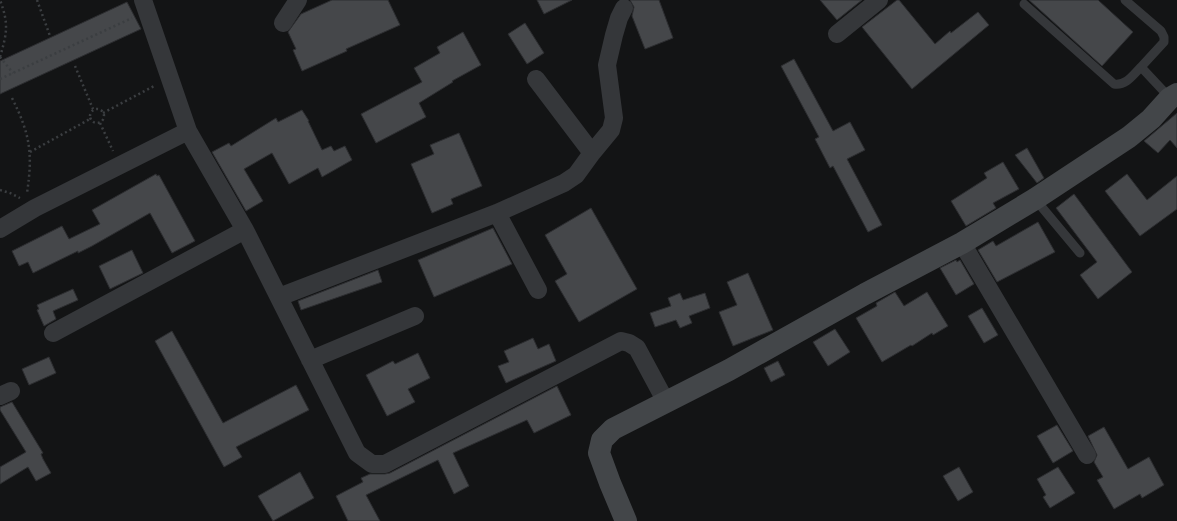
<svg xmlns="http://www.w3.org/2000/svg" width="1177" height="521" font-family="'Source Sans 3',sans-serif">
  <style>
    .building { fill: #45474a; stroke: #2d2e31 }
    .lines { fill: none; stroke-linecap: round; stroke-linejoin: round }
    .path { stroke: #3b3e41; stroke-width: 2.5; stroke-dasharray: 2 3; stroke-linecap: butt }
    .lane { stroke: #35373a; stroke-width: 9 }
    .street { stroke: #35373a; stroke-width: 18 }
    .secondary { stroke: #434649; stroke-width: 22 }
  </style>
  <rect width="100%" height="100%" fill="#131415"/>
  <path class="building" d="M 332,0 L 388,0 L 400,25 L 346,49 L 347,51 L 302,71 L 293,50 L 296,49 L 288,32 L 301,14 Z
    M 537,0 L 572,0 L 544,14 Z
    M 630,0 L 659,0 L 673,38 L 645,49 L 632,16 L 634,7 Z
    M 820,0 L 862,0 L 837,20 Z
    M 897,0 L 899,0 L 935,44 L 950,31 L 951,33 L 978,12 L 989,25 L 912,89 L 862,27 Z
    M 1029,0 L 1098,0 L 1133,32 L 1102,66 Z
    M 127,2 L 141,29 L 0,94 L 0,61 Z
    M 525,23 L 544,53 L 527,64 L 508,34 Z
    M 463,32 L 481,65 L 452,81 L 453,82 L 419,103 L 426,117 L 376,143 L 361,114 L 422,82 L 414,68 L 440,53 L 437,47 Z
    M 794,59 L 833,131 L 850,122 L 865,150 L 847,159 L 882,225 L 868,232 L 833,166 L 830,168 L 815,139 L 819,137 L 781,66 Z
    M 302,110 L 309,121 L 308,121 L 322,150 L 331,146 L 334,151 L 345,146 L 352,160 L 322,177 L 318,168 L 289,184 L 272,153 L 244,169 L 263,201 L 246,211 L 212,152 L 229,143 L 231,146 L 276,118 L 278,122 Z
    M 1177,113 L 1177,148 L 1170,140 L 1158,153 L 1144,141 Z
    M 459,133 L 482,186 L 451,199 L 453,204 L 432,213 L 411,164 L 434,154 L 430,145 Z
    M 1027,148 L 1044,178 L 1037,183 L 1015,155 Z
    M 1003,162 L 1019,189 L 993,203 L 996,208 L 966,226 L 951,201 L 987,178 L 984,173 Z
    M 156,174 L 157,176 L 159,175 L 195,241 L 172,253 L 150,213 L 92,246 L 78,253 L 78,251 L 33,273 L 28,262 L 19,266 L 12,251 L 62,226 L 69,239 L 100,224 L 92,210 Z
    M 1127,174 L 1147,200 L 1177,176 L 1177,209 L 1140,236 L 1105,191 Z
    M 1074,194 L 1132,272 L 1098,299 L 1080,275 L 1097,262 L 1056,208 Z
    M 591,208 L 637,289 L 579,322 L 555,281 L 567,274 L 545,235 Z
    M 1038,222 L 1055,252 L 997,282 L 978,250 L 993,241 L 996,246 Z
    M 493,228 L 512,264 L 434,297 L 418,260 Z
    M 132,250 L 143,273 L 110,289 L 99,266 Z
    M 956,260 L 957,262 L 960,260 L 974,284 L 956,295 L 940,268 Z
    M 378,270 L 382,282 L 301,310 L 298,301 Z
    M 748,273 L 773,330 L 733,346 L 719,312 L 737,305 L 727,282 Z
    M 73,289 L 78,300 L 53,311 L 56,319 L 44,326 L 37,310 L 39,309 L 37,305 Z
    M 895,292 L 904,306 L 927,292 L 948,326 L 933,335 L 932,333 L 912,346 L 911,345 L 882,362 L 856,318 L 877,306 L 876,303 Z
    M 680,293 L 683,300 L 705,293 L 710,308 L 689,316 L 692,323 L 680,328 L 676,320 L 655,327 L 650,313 L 671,306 L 668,298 Z
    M 982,308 L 998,335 L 984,343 L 968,316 Z
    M 835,329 L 850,352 L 828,366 L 813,342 Z
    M 172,331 L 223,423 L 296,385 L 309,410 L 236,447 L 242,457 L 224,467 L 155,341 Z
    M 533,338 L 538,349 L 549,344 L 556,361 L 506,383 L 498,366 L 509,362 L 504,351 Z
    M 418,353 L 430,378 L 408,389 L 415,402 L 387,416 L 366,375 L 393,361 L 395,364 Z
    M 49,357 L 56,373 L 29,385 L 22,369 Z
    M 778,361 L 785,375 L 771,382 L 764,368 Z
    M 557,386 L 571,415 L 534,433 L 527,420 L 453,453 L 469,486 L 454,494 L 438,460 L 366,495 L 380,521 L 348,521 L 336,496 L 363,482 L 361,478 L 370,474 L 385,474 L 390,473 Z
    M 12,402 L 43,453 L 41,454 L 43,459 L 51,473 L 36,481 L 28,467 L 0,484 L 0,467 L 26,452 L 0,410 L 0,407 Z
    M 1057,425 L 1073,451 L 1053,463 L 1037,436 Z
    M 1104,427 L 1128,469 L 1149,457 L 1164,485 L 1142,498 L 1140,494 L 1114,509 L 1097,480 L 1103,477 L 1094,462 L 1097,455 L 1088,436 Z
    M 959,467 L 973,492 L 958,501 L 943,476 Z
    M 1058,467 L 1075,493 L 1050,508 L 1043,497 L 1046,495 L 1037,479 Z
    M 300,472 L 314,498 L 273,521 L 258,496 Z"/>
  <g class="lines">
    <path class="path" d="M 37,0 L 50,36
      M 0,57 C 7,33 9,24 0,0
      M 0,57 L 13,73
      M 75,66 L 93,109
      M 0,79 L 132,18
      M 12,98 C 30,134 33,153 27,193
      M90 116a7 7 0 1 1 14 0a7 7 0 1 1-14 0Z
      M 103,113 L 156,85
      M 100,123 L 113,151
      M 30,152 L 90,119
      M 0,190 L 10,193 L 20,198"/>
    <path class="lane" d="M 1125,0 L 1161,31 L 1164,37 L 1164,42 L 1141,67
      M 1024,4 L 1114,84 C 1126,86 1133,75 1141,67 L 1170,98
      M 1035,199 L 1080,253"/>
    <path class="street" d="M 143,0 L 188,131 L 245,230 L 357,453 L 372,464 L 385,464 L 621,341 L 629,343 L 637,348 L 666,402
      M 283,23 L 298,0
      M 837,34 L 879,0
      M 536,79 L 592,153
      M 497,213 L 538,290
      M 0,229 L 35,208 L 188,131
      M 962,243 L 1087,455
      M 279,297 L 497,213 L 564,183 L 576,175 L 592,153 L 611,130 L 614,118 L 607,65 L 614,35 L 619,18 L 624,8
      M 53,333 L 245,230
      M 310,360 L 415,316
      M 0,396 L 11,391"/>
    <path class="secondary" d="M 626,521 L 610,483 L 599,453 L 602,440 L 613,429 L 729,370 L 865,294 L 962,243 L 1035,199 L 1129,137 L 1151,119 L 1170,98 L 1177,94"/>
  </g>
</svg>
